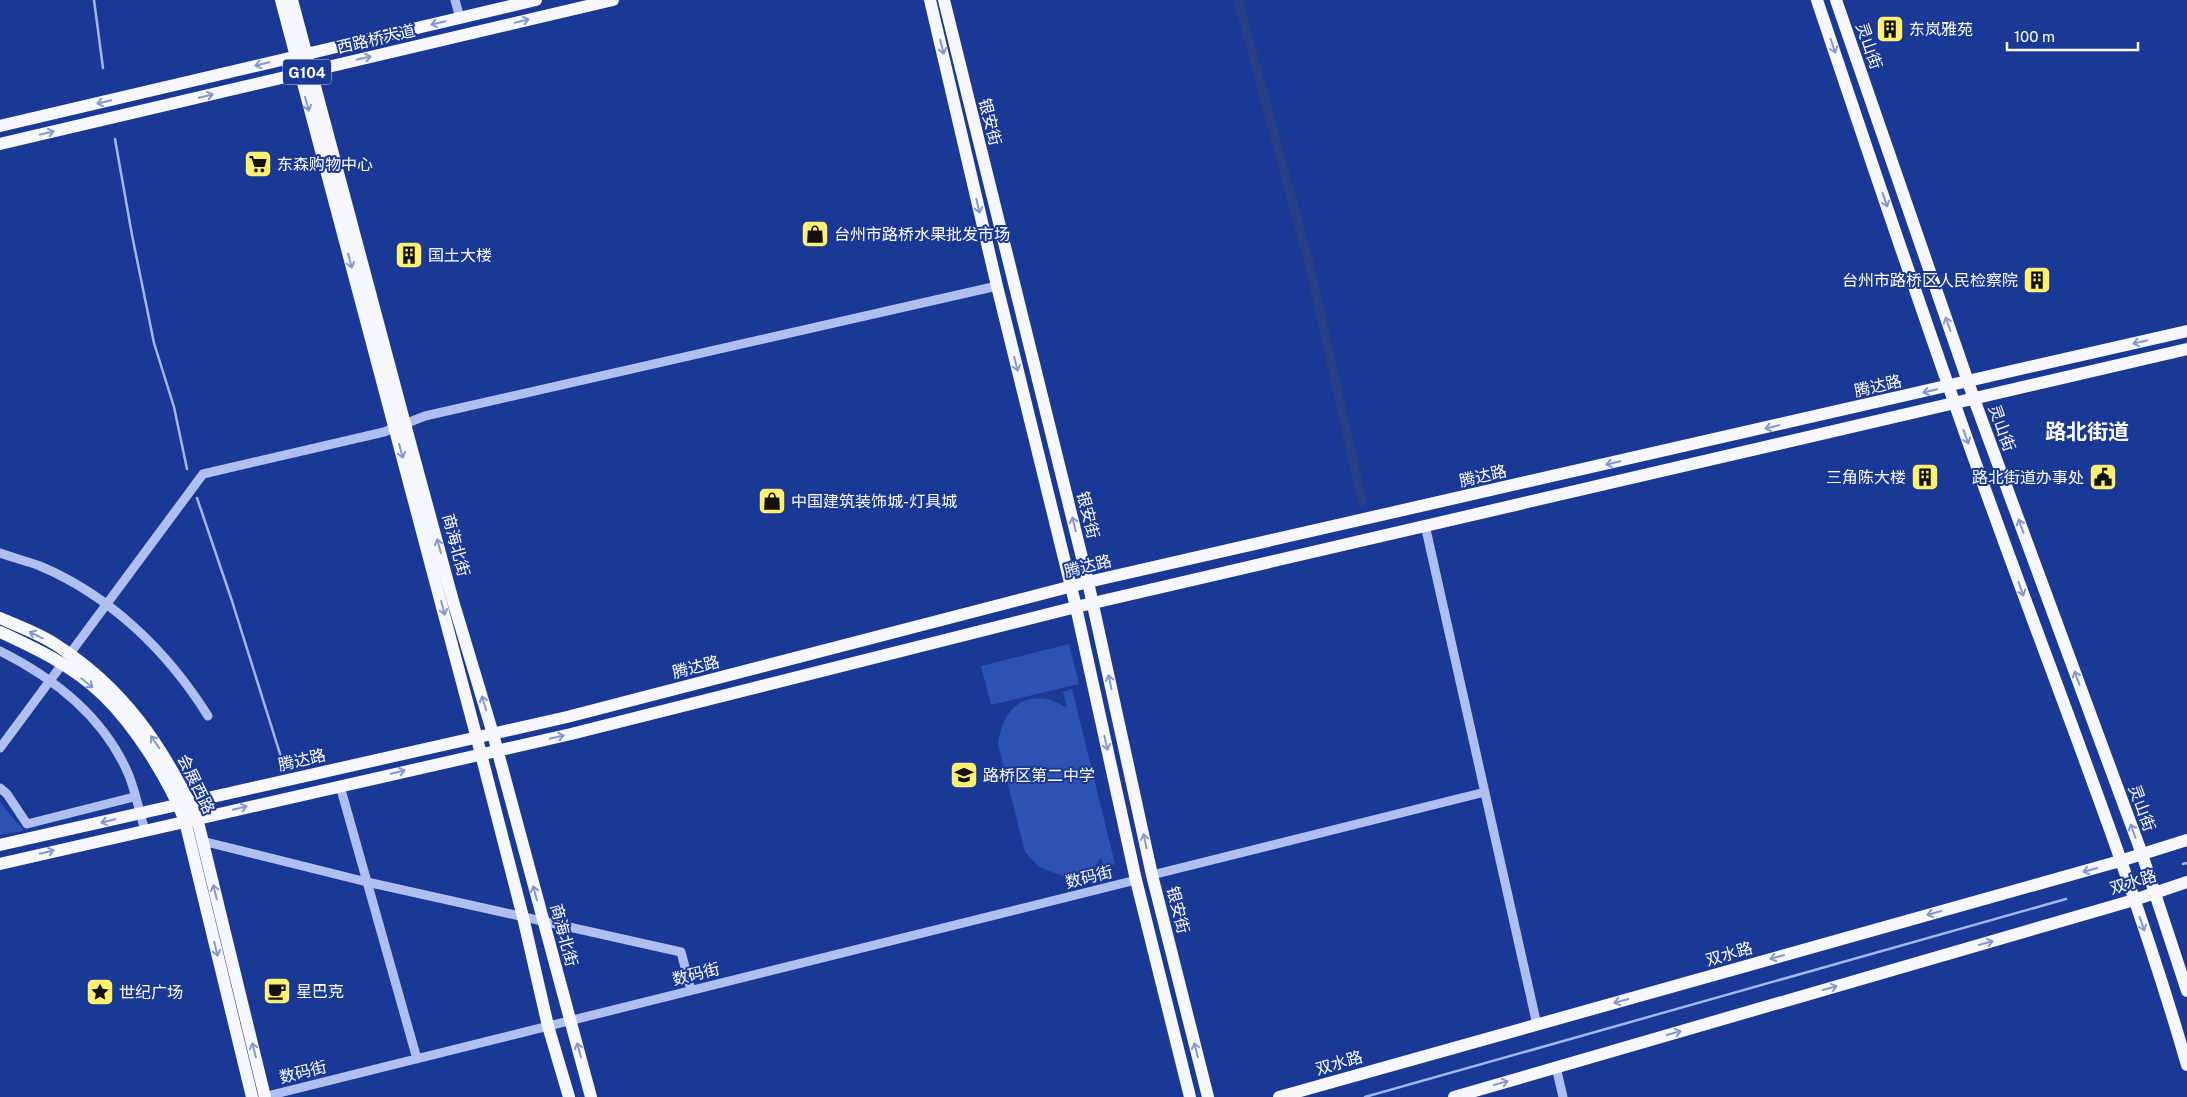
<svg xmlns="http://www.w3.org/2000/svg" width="2187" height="1097" font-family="'Public Sans','Noto Sans SC',sans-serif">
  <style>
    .green { fill: #2e51b4 }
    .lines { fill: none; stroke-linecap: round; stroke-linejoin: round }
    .stream { stroke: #a1b7f2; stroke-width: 2.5 }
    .canal { stroke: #2a4086; stroke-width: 9 }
    .minor { stroke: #aebff0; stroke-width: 9 }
    .major { stroke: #f7f8ff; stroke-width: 12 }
    .oneway { stroke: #8898ca }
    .labels { text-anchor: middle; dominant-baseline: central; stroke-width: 4; stroke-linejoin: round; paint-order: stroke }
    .shield { fill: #1a3996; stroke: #bac4e0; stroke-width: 1 }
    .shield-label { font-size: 15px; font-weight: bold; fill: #fff }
    .poi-label { font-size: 16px; fill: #fff; stroke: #1a3996; text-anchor: start }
    .street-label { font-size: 16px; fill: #fff; stroke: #1a3996 }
    .district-label { font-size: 21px; font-weight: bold; fill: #fff; stroke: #1a3996 }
  </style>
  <rect width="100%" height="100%" fill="#1a3996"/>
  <path class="green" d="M 1069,644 L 1079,684 L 991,705 L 981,666 Z
    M 1072,689 L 1115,864 L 1104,868 L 1101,857 L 1094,868 L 1081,874 L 1063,876 L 1039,867 L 1025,852 L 998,744 C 1003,705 1030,685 1067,708 L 1063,692 Z
    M 0,802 L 24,831 L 0,835 Z"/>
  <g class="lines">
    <path class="stream" d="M 94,0 L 103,68
      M 115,139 L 132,235 L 154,343 L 174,407 L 187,469
      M 197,498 L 232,601 L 281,757
      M 2183,864 L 2187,863
      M 1365,1097 L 2066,899"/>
    <path class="canal" d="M 1238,0 L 1310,267 L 1362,501"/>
    <path class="minor" d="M 455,0 L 460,18
      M 1425,525 L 1537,1025
      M 0,553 C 13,558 27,561 40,566 C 111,596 168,652 208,716
      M 0,651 C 54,678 102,715 127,771 C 135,788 139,812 145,830
      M 0,748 L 203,474 L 384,432 L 425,416 L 997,286
      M 340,786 L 417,1059
      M 0,788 L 7,794 L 27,824 L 134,797
      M 202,841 L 367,882 L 681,952 L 691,990
      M 1152,875 L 1485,792
      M 1556,1067 L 1563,1097
      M 263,1097 L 1136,880"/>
    <path class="major" d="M 281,0 L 481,754 L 523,917 L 548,1026 L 569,1097
      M 292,0 L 405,424 L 453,601 L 493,734 L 591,1097
      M 930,0 L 997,286 L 1076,607 L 1136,880 L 1190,1097
      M 944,0 L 1088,582 L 1152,875 L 1208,1097
      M 1817,0 C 1875,172 1932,344 1994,514 C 2060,697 2133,878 2187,1065
      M 1836,0 L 1974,399 L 2142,854 L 2187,991
      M 0,126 L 536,0
      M 0,144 L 613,0
      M 0,618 C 18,626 38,633 55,644 C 124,688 162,745 197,818 L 265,1097
      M 0,632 C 37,649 75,667 104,696 C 135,726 169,780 185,821 L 252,1097
      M 0,845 L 567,717 L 1088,582 L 2187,331
      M 0,864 L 571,734 L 1076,607 L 2187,349
      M 1279,1097 L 2120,861 L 2187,840
      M 1454,1097 L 2134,900 L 2187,882"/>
  </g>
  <defs><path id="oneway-shaft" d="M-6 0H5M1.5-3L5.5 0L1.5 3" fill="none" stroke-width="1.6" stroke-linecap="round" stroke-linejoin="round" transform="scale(1.25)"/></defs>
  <g class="oneway">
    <use href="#oneway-shaft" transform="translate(522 21) rotate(-13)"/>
    <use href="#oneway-shaft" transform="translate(438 23) rotate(167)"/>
    <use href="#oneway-shaft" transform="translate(1833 46) rotate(71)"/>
    <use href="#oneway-shaft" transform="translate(942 47) rotate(76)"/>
    <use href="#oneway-shaft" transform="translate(364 58) rotate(-13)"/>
    <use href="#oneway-shaft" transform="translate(262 64) rotate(167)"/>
    <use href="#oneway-shaft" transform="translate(206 96) rotate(-13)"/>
    <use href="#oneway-shaft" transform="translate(104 102) rotate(167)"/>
    <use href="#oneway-shaft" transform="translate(307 104) rotate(74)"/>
    <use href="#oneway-shaft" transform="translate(47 133) rotate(-13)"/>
    <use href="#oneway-shaft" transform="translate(1885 200) rotate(71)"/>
    <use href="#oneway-shaft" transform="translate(978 206) rotate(77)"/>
    <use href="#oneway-shaft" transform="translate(350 261) rotate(75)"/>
    <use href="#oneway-shaft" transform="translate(1948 324) rotate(-109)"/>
    <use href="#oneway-shaft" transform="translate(2140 342) rotate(167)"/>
    <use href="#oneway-shaft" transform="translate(1016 364) rotate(76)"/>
    <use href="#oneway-shaft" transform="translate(1930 391) rotate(167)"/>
    <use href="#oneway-shaft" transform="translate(1772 427) rotate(167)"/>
    <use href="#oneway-shaft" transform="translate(1966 437) rotate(70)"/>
    <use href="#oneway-shaft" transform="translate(401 451) rotate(75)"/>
    <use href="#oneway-shaft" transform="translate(1613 463) rotate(167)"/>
    <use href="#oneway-shaft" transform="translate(1074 524) rotate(-104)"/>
    <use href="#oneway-shaft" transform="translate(2021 526) rotate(-110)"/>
    <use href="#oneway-shaft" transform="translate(439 546) rotate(-105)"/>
    <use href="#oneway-shaft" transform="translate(2021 589) rotate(70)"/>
    <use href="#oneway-shaft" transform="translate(443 608) rotate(75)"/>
    <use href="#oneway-shaft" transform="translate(36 635) rotate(-154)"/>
    <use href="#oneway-shaft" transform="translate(2077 678) rotate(-110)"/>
    <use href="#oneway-shaft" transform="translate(1110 682) rotate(-102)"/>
    <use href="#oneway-shaft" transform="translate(87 683) rotate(39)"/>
    <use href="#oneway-shaft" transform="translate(484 703) rotate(-107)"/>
    <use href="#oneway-shaft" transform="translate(557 737) rotate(-13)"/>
    <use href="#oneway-shaft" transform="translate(155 742) rotate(-125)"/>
    <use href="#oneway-shaft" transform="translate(1106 743) rotate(77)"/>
    <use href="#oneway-shaft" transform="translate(398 772) rotate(-13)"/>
    <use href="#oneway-shaft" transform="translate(240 808) rotate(-13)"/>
    <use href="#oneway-shaft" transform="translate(108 821) rotate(167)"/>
    <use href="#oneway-shaft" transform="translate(2133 831) rotate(-110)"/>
    <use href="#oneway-shaft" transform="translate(1145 841) rotate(-102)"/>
    <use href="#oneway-shaft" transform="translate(47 852) rotate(-13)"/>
    <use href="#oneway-shaft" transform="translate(2090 870) rotate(164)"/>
    <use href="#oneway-shaft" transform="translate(215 892) rotate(-104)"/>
    <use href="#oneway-shaft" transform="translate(535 893) rotate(-105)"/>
    <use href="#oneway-shaft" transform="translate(1934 913) rotate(164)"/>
    <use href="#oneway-shaft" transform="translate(2142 924) rotate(71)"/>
    <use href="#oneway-shaft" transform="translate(1986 943) rotate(-16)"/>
    <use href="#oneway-shaft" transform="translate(216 949) rotate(76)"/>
    <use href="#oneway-shaft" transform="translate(1777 957) rotate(164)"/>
    <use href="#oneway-shaft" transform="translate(1830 988) rotate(-16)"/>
    <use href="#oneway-shaft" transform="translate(1621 1001) rotate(164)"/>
    <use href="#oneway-shaft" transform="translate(1674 1033) rotate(-16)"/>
    <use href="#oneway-shaft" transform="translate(254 1050) rotate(-104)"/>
    <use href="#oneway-shaft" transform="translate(579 1050) rotate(-105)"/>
    <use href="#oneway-shaft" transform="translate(1196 1050) rotate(-104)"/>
    <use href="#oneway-shaft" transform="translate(1501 1083) rotate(-16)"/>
  </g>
  <defs>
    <g id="building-square" transform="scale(1.4375)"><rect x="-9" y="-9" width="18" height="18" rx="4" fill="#fff06d" stroke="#1a3996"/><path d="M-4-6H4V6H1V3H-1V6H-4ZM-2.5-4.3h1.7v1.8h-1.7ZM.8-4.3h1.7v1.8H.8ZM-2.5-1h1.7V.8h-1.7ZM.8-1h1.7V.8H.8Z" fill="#111"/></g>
    <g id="supermarket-square" transform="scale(1.4375)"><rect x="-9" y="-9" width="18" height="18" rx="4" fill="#fff06d" stroke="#1a3996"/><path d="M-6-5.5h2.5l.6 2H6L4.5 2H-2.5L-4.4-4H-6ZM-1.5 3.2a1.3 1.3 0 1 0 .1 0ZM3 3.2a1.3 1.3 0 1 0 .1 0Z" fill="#111"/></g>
    <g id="shop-square" transform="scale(1.4375)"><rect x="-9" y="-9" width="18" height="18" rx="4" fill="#fff06d" stroke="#1a3996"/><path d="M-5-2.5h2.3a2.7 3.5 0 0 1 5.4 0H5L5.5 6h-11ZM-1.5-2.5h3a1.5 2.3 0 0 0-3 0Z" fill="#111"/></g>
    <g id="civic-square" transform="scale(1.4375)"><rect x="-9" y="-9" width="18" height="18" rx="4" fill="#fff06d" stroke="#1a3996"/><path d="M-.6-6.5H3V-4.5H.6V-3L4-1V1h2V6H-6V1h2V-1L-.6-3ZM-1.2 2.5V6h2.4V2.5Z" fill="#111"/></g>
    <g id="school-square" transform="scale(1.4375)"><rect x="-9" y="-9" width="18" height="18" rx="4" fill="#fff06d" stroke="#1a3996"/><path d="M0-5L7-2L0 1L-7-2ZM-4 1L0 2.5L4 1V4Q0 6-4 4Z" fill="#111"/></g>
    <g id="cafe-square" transform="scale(1.4375)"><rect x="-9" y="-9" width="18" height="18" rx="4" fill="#fff06d" stroke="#1a3996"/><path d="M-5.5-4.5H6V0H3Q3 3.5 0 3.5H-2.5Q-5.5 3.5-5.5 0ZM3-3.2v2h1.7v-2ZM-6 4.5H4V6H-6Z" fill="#111"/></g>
    <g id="sight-square" transform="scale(1.4375)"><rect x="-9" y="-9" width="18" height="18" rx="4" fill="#fff06d" stroke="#1a3996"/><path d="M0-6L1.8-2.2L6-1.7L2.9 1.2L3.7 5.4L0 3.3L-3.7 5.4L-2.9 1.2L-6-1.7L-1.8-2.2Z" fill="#111"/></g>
  </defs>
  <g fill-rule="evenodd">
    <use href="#building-square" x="1890" y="29"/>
    <use href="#supermarket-square" x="258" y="164"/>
    <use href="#shop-square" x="815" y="234"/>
    <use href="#building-square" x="409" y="255"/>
    <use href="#building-square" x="2037" y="280"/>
    <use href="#building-square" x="1925" y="477"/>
    <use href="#civic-square" x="2103" y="477"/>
    <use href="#shop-square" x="772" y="501"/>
    <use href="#school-square" x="964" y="775"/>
    <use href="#cafe-square" x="277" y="991"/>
    <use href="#sight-square" x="100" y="992"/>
  </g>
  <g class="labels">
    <rect class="shield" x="283" y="59.5" width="48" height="25" rx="4"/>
    <g class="shield-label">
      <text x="307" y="72">G104</text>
    </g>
    <g class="poi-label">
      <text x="1909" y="29">东岚雅苑</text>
      <text x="277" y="164">东森购物中心</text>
      <text x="834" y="234">台州市路桥水果批发市场</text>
      <text x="428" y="255">国土大楼</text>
      <text x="2018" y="280" text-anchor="end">台州市路桥区人民检察院</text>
      <text x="1906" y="477" text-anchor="end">三角陈大楼</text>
      <text x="2084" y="477" text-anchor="end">路北街道办事处</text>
      <text x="791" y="501">中国建筑装饰城-灯具城</text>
      <text x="983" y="775">路桥区第二中学</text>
      <text x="296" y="991">星巴克</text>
      <text x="119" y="992">世纪广场</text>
    </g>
    <g class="street-label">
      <text transform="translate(376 39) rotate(-13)">西路桥大道</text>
      <text transform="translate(1869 46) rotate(71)">灵山街</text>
      <text transform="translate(990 122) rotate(76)">银安街</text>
      <text transform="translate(1878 386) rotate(-13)">腾达路</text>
      <text transform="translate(2002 428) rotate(70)">灵山街</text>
      <text transform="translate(1483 476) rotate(-13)">腾达路</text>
      <text transform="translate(1088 515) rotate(76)">银安街</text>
      <text transform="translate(456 545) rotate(75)">商海北街</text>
      <text transform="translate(1088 566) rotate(-14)">腾达路</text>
      <text transform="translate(696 667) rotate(-14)">腾达路</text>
      <text transform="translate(302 760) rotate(-13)">腾达路</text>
      <text transform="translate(196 784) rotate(64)">会展西路</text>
      <text transform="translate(2142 808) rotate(70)">灵山街</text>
      <text transform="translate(1089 877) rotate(-14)">数码街</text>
      <text transform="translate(2133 882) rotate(-17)">双水路</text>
      <text transform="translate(1178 910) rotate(76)">银安街</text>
      <text transform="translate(564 935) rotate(75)">商海北街</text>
      <text transform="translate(1729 954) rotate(-16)">双水路</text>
      <text transform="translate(696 974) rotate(-14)">数码街</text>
      <text transform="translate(1339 1063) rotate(-16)">双水路</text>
      <text transform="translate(303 1072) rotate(-14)">数码街</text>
    </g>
    <g class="district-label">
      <text x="2087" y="431">路北街道</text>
    </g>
  </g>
  <path d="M2007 42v8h131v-8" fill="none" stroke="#ffffff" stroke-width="2.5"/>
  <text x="2014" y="42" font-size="15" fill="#ffffff" stroke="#1a3996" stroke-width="4" paint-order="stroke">100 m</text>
</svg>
